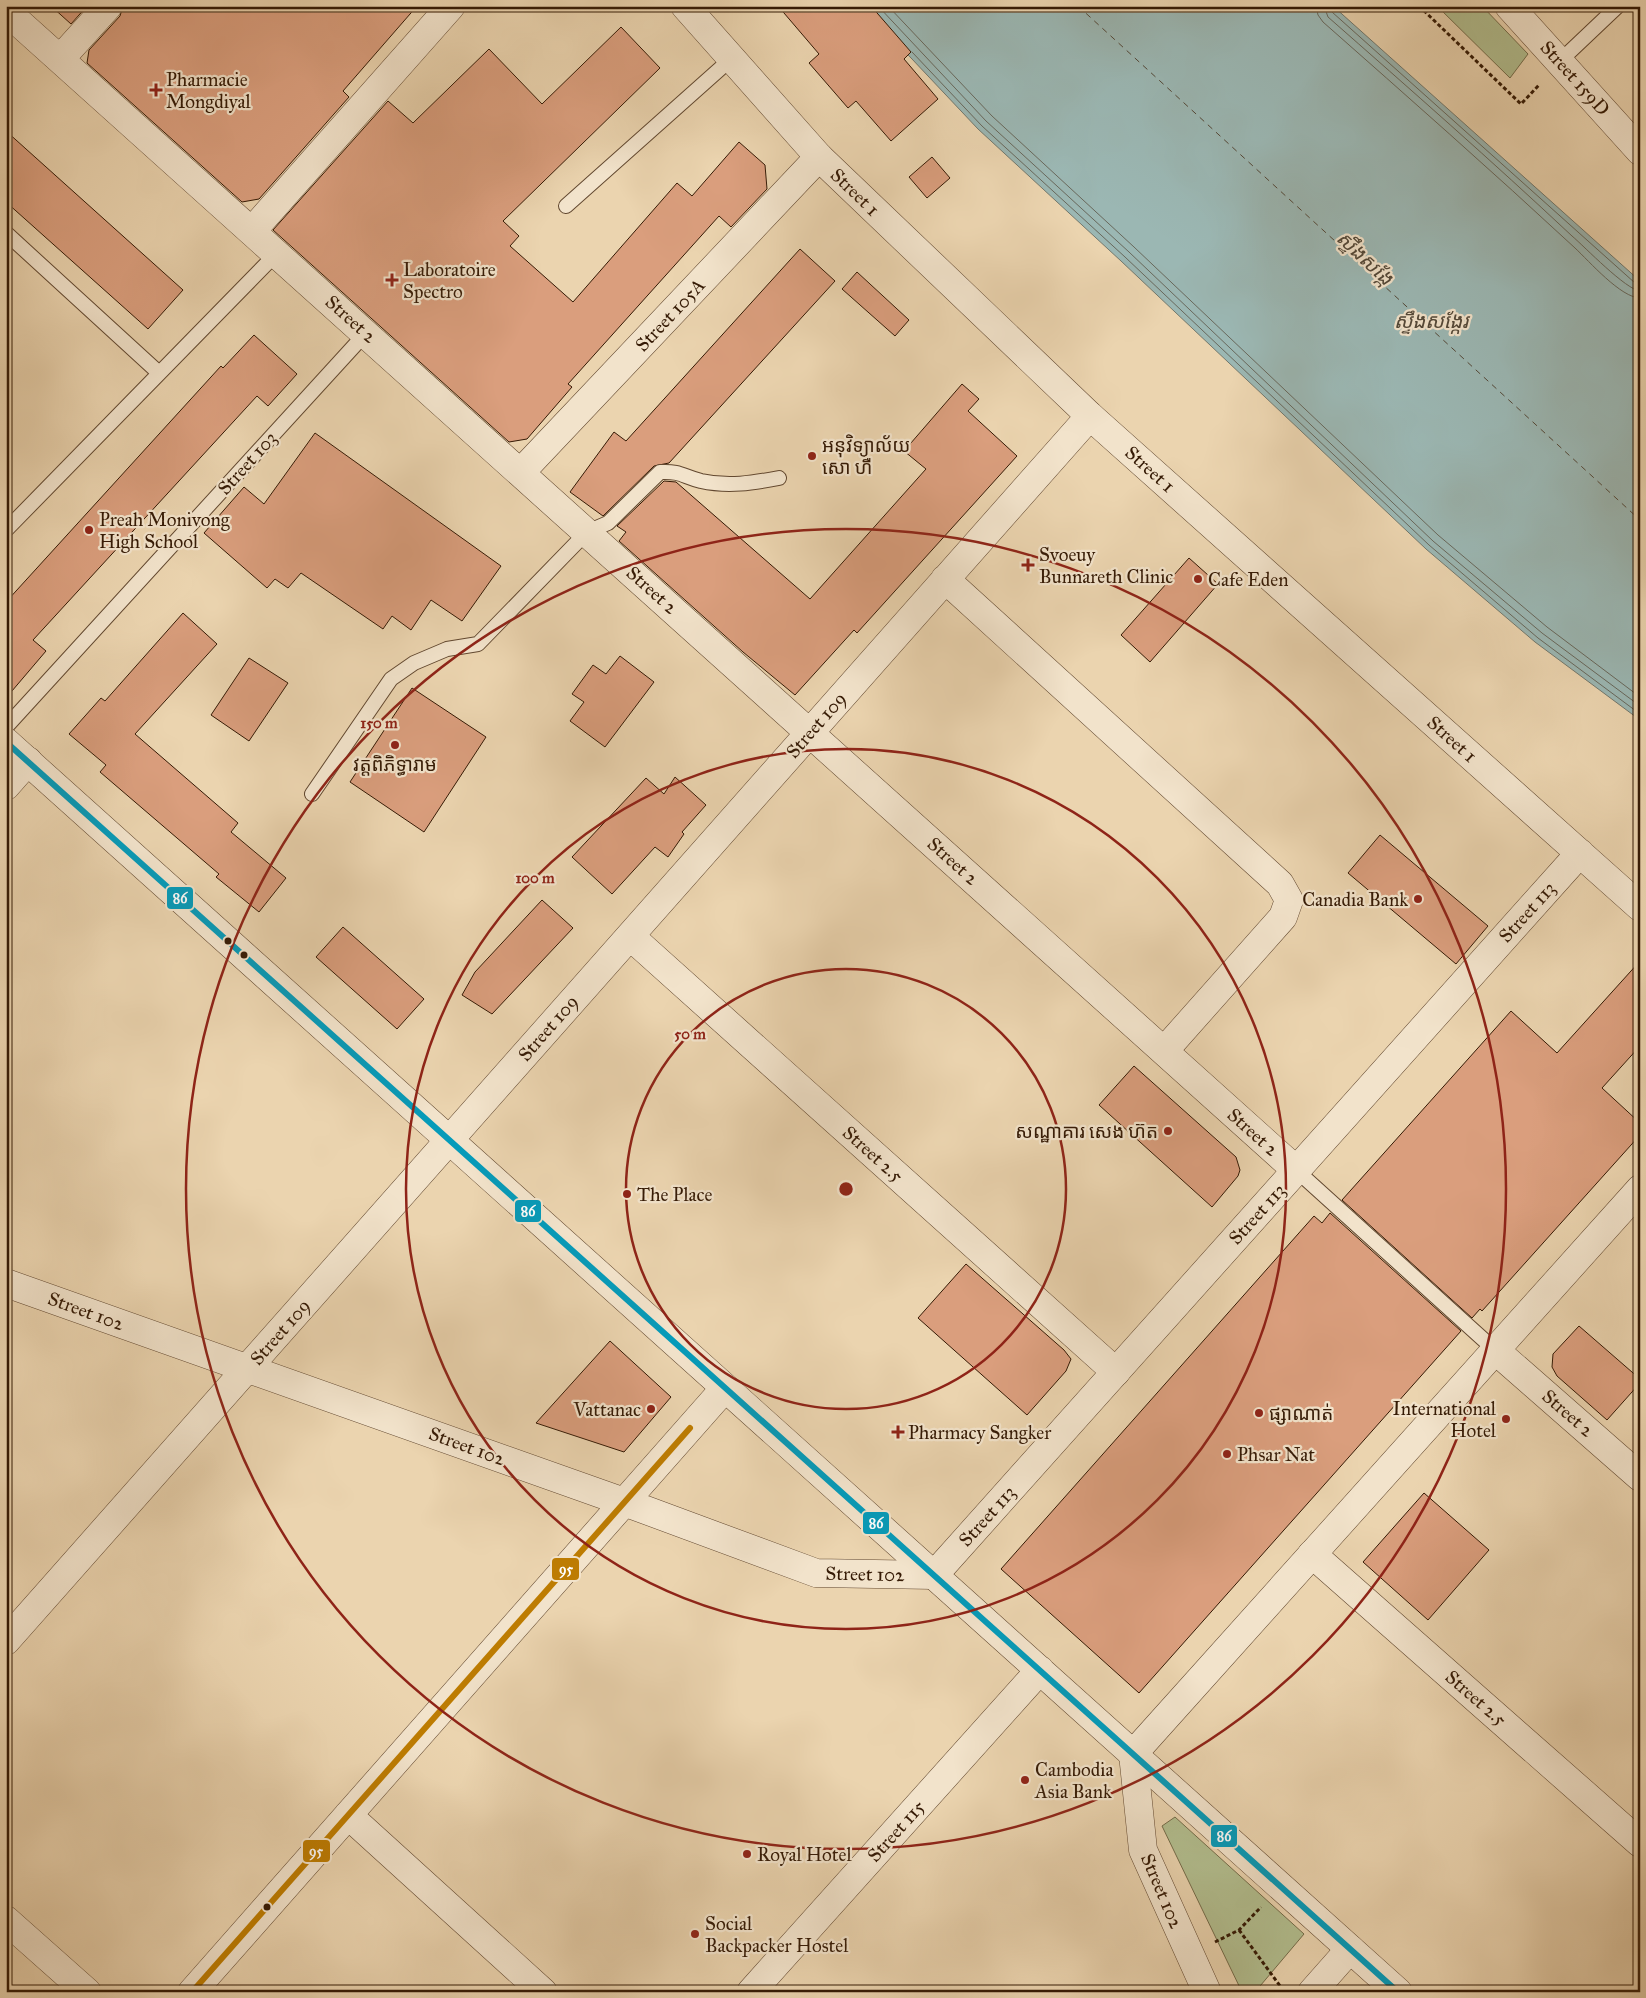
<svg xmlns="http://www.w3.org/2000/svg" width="1646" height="1998" font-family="'IM FELL Great Primer','Noto Sans Khmer',serif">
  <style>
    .green { fill: #b2be8f; stroke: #746c4a }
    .water { fill: #9bb7b3; stroke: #72786d }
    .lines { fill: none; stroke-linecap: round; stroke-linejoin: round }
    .shore { stroke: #68685c; stroke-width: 1 }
    .ferry { stroke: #544939; stroke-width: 1; stroke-dasharray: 6 5; stroke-linecap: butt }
    .building { fill: #da9e7d; stroke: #351a05 }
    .service-casing { stroke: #624830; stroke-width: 16 }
    .minor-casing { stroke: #624830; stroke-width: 29 }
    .tertiary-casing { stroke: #624830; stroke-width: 29 }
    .path { stroke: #351a05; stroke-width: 3; stroke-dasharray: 4 2.5; stroke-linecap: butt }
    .service { stroke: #f2e3cb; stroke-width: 14 }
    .minor { stroke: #f2e3cb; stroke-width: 28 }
    .tertiary { stroke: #f2e3cb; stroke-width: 28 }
    .bus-1-casing { stroke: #f2e3cb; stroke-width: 10 }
    .bus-2-casing { stroke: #f2e3cb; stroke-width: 10 }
    .bus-1 { stroke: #059bba; stroke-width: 6 }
    .bus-2 { stroke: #bd7c02; stroke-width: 6 }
    .ring { fill: none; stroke: #8f2418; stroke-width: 2.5 }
    .poi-dot { fill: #8f2418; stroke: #f2e3cb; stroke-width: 2 }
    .bus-dot { fill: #351a05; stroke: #f2e3cb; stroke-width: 2 }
    .labels { text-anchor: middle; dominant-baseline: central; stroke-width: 4.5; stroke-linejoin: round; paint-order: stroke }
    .street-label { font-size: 19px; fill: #351a05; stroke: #f2e3cb }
    .poi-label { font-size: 19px; fill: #351a05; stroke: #f2e3cb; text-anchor: start }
    .water-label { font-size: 20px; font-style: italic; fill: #544939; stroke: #f2e3cb }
    .centre { fill: #8f2418; stroke: #f2e3cb; stroke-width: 2.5 }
    .ring-label { font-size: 15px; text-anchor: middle; font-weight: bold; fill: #8f2418; stroke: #f2e3cb; stroke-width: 4.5; stroke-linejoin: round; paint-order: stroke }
    .line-badge { stroke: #f2e3cb; stroke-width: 2 }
    .badge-label { font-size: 14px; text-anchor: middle; font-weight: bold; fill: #fff }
  </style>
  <rect width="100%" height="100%" fill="#ebd4af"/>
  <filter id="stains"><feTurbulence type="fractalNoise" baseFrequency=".004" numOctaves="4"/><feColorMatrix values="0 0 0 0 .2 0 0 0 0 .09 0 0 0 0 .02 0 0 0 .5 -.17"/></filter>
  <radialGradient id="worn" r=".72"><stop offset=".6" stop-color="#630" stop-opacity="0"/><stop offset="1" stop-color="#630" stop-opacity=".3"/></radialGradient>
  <path class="green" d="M 1437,6 L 1482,6 L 1528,54 L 1510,78 Z
    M 1175,1817 L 1304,1934 L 1255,1992 L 1242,1992 L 1162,1826 Z"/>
  <path class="water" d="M 862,6 L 1333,6 L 1640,281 L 1640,720 L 1535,642 L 1426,549 L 1121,261 L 978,129 Z"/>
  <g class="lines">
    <path class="shore" d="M 878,6 L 986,121 L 1129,252 L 1433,541 L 1542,633 L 1640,706
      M 888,6 L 992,116 L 1134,247 L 1438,535 L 1547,627 L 1640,697
      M 1316,6 L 1318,15 L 1323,22 C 1408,97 1492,171 1575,248 C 1589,261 1621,298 1640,298
      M 1324,6 L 1328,17 C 1410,89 1492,161 1572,236 C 1585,247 1626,290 1640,291
      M 1330,6 L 1332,12 L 1635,283 L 1640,284
      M 912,52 L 982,126 L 1125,257 L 1429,545 L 1538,638 L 1640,714"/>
    <path class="ferry" d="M 1078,6 L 1640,520"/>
  </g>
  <path class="building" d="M 51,6 L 87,6 L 71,24 Z
    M 123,6 L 417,6 L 343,91 L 349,97 L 259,199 L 242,202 L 87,63 L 89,50 L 120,16 Z
    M 778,6 L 871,6 L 911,52 L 904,59 L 938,99 L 891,141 L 856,101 L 848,108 L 809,63 L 819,54 Z
    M 621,27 L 660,68 L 503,221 L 519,236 L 510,246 L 573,302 L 677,183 L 692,196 L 739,142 L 765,165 L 767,189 L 731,227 L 719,216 L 568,384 L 572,387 L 527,439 L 509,442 L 273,230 L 388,101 L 413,123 L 489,49 L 542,104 Z
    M 6,131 L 183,290 L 148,329 L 6,202 Z
    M 932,157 L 950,178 L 927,198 L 909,177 Z
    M 800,249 L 835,281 L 669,463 L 654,466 L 603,516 L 570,492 L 614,432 L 626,441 Z
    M 857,272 L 909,320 L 895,336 L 842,289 Z
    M 254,335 L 297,374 L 268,406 L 257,396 L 33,640 L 46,651 L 6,698 L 6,602 L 221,366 L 223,368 Z
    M 962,384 L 979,399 L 968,411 L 1017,456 L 857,633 L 854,630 L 795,695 L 743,652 L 619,541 L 626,532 L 617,526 L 664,481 L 676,482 L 810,599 L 926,469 L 904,451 Z
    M 315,433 L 501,566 L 462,621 L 431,600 L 411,630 L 392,616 L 383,629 L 301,573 L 288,588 L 275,579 L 267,588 L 204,533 L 244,487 L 264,504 Z
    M 1189,558 L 1218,584 L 1150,662 L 1121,635 Z
    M 183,613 L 217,644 L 135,734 L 238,823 L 231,832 L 286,878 L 259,912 L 216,877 L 219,874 L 100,772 L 106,765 L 69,734 L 101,698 L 105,701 Z
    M 620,656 L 654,682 L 605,747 L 570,721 L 584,702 L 572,694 L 593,665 L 606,674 Z
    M 249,658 L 288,683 L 249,741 L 211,715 Z
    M 412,688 L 486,737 L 424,832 L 350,782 Z
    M 675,777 L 706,805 L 682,832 L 684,834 L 668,857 L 655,847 L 612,894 L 572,857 L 646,778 L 664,794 Z
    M 1380,835 L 1488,926 L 1456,964 L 1348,873 Z
    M 542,900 L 573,928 L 492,1014 L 462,995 L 475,972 Z
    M 343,927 L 424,999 L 397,1029 L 316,957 Z
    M 1640,961 L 1640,1046 L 1602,1088 L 1640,1123 L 1640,1135 L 1482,1311 L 1480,1309 L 1472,1318 L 1342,1200 L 1511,1011 L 1557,1053 Z
    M 1134,1066 L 1236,1157 L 1240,1170 L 1238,1176 L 1212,1207 L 1099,1105 Z
    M 1330,1213 L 1461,1331 L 1139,1693 L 1001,1569 L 1314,1216 L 1322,1223 Z
    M 966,1264 L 1064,1350 L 1071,1359 L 1066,1371 L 1027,1415 L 918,1318 Z
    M 1579,1326 L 1640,1379 L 1640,1383 L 1607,1420 L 1557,1376 L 1552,1367 L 1553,1354 Z
    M 610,1341 L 671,1397 L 624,1452 L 536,1423 Z
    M 1424,1493 L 1489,1550 L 1428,1620 L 1363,1562 Z"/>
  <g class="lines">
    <g class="service-casing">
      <path id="service" d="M 1560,61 L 1618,6
        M 566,206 L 731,59
        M 6,233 L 159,373
        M 6,530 L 277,253
        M 6,727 L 366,333
        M 312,794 L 391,679 L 414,663 L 447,649 L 478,644 L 587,532 L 608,523 L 660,472 C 681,471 682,476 701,481 C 728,487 753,483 779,478
        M 1296,1170 L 1495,1350"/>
    </g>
    <g class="minor-casing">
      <path id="minor" d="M 6,11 L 1296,1170
        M 61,58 L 108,6
        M 252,231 L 451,6
        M 521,472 L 819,157
        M 945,579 L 1280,884 L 1289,900 L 1283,917 L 1164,1051
        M 6,786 L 28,761
        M 630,936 L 1116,1372
        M 6,1283 L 624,1502 L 816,1573 L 934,1575
        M 1495,1350 L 1640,1477
        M 1312,1554 L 1640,1843
        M 6,1641 L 1090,416
        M 1133,1754 L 1143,1850 L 1207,1992
        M 348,1815 L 543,1992
        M 6,1920 L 87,1992
        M 192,1992 L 725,1388
        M 1312,1992 L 1350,1949"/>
    </g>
    <g class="tertiary-casing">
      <path id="tertiary" d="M 685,6 L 819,157 L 1090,416 L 1640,907
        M 1509,6 L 1640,151
        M 6,742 L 1398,1992
        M 934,1575 L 1580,853
        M 1133,1754 L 1640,1189
        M 751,1992 L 1040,1670"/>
    </g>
    <path class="path" d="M 1419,6 L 1521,104 L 1540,84
      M 1239,1930 L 1283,1990
      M 1215,1942 L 1239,1930 L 1261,1907"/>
    <use href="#service" class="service"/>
    <use href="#minor" class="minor"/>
    <use href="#tertiary" class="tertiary"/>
    <g class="bus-1-casing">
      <path id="bus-1" d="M 6,742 L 1398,1992"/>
    </g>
    <g class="bus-2-casing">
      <path id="bus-2" d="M 192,1992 L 690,1428"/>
    </g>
    <use href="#bus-1" class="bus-1"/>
    <use href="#bus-2" class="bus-2"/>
  </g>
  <g class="ring">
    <circle cx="846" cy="1189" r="220"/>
    <circle cx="846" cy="1189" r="440"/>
    <circle cx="846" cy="1189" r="660"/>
  </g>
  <g class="poi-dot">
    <path d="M153.5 82.5h5v5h5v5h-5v5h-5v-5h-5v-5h5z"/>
    <path d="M389.5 272.5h5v5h5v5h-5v5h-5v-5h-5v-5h5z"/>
    <circle cx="812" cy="456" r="5"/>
    <circle cx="89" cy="530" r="5"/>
    <path d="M1025.5 557.5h5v5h5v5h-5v5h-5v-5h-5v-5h5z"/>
    <circle cx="1198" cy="579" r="5"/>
    <circle cx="395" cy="745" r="5"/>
    <circle cx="1418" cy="899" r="5"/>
    <circle cx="1168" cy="1131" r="5"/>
    <circle cx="627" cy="1194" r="5"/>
    <circle cx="651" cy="1409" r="5"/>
    <circle cx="1259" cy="1413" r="5"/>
    <circle cx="1506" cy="1419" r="5"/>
    <path d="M895.5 1424.5h5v5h5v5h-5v5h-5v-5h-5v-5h5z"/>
    <circle cx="1227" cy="1454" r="5"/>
    <circle cx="1025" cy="1780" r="5"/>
    <circle cx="747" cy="1854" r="5"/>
    <circle cx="695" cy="1934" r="5"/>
  </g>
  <g class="bus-dot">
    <circle cx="228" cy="941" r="4.5"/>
    <circle cx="244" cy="955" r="4.5"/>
    <circle cx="267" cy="1907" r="4.5"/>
  </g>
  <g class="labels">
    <g class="street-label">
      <text transform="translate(1575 78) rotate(48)">Street 159D</text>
      <text transform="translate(855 192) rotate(44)">Street 1</text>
      <text transform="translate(670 315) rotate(-47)">Street 105A</text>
      <text transform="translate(351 319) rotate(42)">Street 2</text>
      <text transform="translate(247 463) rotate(-48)">Street 103</text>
      <text transform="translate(1150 469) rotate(42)">Street 1</text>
      <text transform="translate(652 590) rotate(42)">Street 2</text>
      <text transform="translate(816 725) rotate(-49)">Street 109</text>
      <text transform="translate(1452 739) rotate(42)">Street 1</text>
      <text transform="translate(953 861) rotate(42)">Street 2</text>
      <text transform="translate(1527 912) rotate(-48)">Street 113</text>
      <text transform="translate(548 1028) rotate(-49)">Street 109</text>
      <text transform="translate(1253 1132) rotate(42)">Street 2</text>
      <text transform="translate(873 1154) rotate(42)">Street 2.5</text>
      <text transform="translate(1257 1214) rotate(-48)">Street 113</text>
      <text transform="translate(86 1311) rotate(20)">Street 102</text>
      <text transform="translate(280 1332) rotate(-49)">Street 109</text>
      <text transform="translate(1568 1413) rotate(41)">Street 2</text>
      <text transform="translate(467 1446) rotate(20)">Street 102</text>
      <text transform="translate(987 1516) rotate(-48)">Street 113</text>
      <text transform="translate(865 1574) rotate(1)">Street 102</text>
      <text transform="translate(1476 1698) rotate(41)">Street 2.5</text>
      <text transform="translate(896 1831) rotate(-48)">Street 115</text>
      <text transform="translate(1162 1891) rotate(67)">Street 102</text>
    </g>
    <g class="poi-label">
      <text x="166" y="79">Pharmacie<tspan x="166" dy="22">Mongdiyal</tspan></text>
      <text x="403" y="269">Laboratoire<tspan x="403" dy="22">Spectro</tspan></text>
      <text x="822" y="445">អនុវិទ្យាល័យ<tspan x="822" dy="22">សោ ហឺ</tspan></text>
      <text x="99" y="519">Preah Monivong<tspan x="99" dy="22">High School</tspan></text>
      <text x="1039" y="554">Svoeuy<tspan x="1039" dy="22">Bunnareth Clinic</tspan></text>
      <text x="1208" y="579">Cafe Eden</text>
      <text x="395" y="764" text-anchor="middle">វត្តពិភិទ្ធារាម</text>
      <text x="1408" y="899" text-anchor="end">Canadia Bank</text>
      <text x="1158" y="1131" text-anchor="end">សណ្ឋាគារ សេង ហ៊ត</text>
      <text x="637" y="1194">The Place</text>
      <text x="1496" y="1408" text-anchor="end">International<tspan x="1496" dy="22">Hotel</tspan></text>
      <text x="641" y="1409" text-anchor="end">Vattanac</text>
      <text x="1269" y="1413">ផ្សាណាត់</text>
      <text x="908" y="1432">Pharmacy Sangker</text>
      <text x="1237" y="1454">Phsar Nat</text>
      <text x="1035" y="1769">Cambodia<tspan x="1035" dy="22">Asia Bank</tspan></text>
      <text x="757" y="1854">Royal Hotel</text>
      <text x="705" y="1923">Social<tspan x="705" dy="22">Backpacker Hostel</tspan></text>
    </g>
    <g class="water-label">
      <text transform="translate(1365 258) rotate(43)">ស្ទឹងសង្កែ</text>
      <text x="1431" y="321">ស្ទឹងសង្កែរ</text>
    </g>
  </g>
  <circle cx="846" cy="1189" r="8" class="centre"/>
  <g class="ring-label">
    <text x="379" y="728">150 m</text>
    <text x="535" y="883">100 m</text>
    <text x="690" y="1039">50 m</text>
  </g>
  <g class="line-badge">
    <rect x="166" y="886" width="28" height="24" rx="5" fill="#059bba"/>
    <rect x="514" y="1199" width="28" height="24" rx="5" fill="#059bba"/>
    <rect x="862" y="1511" width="28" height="24" rx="5" fill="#059bba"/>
    <rect x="551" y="1557" width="29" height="24" rx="5" fill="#bd7c02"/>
    <rect x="1210" y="1824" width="28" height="24" rx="5" fill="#059bba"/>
    <rect x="302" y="1839" width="29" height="24" rx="5" fill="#bd7c02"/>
  </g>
  <g class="badge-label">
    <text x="180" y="903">86</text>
    <text x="528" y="1216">86</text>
    <text x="876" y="1528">86</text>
    <text x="566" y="1574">95</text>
    <text x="1224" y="1841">86</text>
    <text x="316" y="1856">95</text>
  </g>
  <rect width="1646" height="1998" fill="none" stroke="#ebd4af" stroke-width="25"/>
  <rect x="8" y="8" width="1631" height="1983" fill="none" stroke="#351a05" stroke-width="2.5"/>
  <rect x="12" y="12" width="1621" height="1973" fill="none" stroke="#351a05"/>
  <rect width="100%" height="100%" filter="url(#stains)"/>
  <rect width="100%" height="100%" fill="url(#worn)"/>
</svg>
